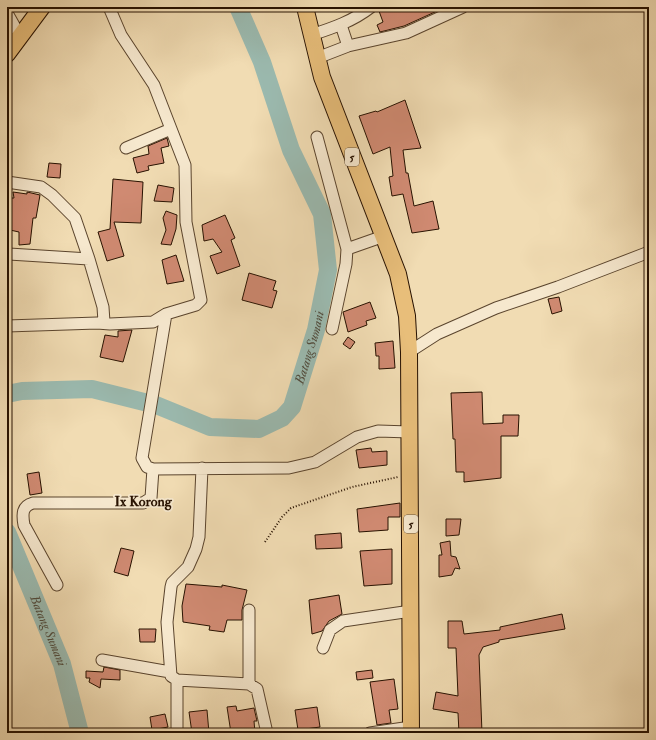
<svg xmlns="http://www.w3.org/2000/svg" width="656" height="740" font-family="'IM FELL Double Pica',serif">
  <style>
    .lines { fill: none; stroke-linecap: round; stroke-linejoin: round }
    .river { stroke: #9bbbb1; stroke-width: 18 }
    .building { fill: #d08a72; stroke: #271100 }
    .minor-casing { stroke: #5a442d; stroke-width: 13 }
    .highway-casing { stroke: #271100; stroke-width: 18 }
    .path { stroke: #271100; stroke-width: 2; stroke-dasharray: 1 2; stroke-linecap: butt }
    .minor { stroke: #f6e8ce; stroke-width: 11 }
    .highway { stroke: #e8be7a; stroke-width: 16 }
    .labels { text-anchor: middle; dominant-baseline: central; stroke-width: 3.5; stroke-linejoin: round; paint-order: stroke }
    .shield { fill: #f6e8ce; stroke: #65523e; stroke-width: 1 }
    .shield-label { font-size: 11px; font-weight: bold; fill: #271100 }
    .water-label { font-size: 13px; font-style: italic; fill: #504c3e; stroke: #f6e8ce }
    .quarter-label { font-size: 14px; font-weight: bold; fill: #271100; stroke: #f6e8ce }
  </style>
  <rect width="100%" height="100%" fill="#f1dcb3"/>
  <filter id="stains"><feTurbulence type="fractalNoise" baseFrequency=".005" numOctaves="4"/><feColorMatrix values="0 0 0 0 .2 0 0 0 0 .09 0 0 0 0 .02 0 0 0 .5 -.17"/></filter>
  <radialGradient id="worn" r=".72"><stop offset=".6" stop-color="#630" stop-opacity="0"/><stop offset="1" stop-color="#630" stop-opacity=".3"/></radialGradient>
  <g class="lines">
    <g class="river">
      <path id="s1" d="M 7,394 L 22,391 L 92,389 L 156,405 L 210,427 L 259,429 L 282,418 L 292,407 L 316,330 L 328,270 L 322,214 L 291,150 L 262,62 L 238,7"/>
      <path id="s2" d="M 7,532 L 62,664 L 80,733"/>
    </g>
  </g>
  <path class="building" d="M 387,7 L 446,7 L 404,26 L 380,32 L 377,25 L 383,22 L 379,11 Z
    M 405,100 L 421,148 L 403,150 L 406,173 L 408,173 L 414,206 L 433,201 L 439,229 L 412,233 L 403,194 L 392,196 L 389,177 L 393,176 L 390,147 L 373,154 L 359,116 L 376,111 L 377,112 Z
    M 167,138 L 169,146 L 161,148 L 164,163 L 148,166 L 149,170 L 137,173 L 133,158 L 149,154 L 148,146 Z
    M 49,163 L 61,164 L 60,178 L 47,177 Z
    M 113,179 L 143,182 L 141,223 L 114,222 L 124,256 L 107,261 L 98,232 L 110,229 Z
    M 158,185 L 174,188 L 172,202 L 154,201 Z
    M 13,192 L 27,194 L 27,192 L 40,195 L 36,218 L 33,218 L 30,244 L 19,245 L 19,232 L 10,230 L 8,209 L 10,198 L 14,198 Z
    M 166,211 L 177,215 L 176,229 L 171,245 L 161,244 L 166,230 L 163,218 Z
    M 225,215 L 235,238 L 231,240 L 240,266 L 217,274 L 210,256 L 222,252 L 213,239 L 204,241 L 202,225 Z
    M 176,255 L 184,281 L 167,284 L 162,260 Z
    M 249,273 L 276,281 L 273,290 L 277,291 L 272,308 L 242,300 Z
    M 559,297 L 562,311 L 552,314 L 548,299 Z
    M 370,302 L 376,318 L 366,321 L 367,325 L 348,332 L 343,312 Z
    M 132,330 L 123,362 L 100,357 L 105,335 L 118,337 L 118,331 Z
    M 348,337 L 355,342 L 350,349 L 343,344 Z
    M 393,341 L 395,368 L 379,369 L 379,356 L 376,356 L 375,343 Z
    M 482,392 L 483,424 L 503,423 L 503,415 L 519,415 L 518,436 L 501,436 L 501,478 L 464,482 L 464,472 L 456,472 L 455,439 L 453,439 L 451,393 Z
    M 371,448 L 372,452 L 387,451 L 387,465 L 359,468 L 356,450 Z
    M 39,472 L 42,493 L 30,495 L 27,474 Z
    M 400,503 L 400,517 L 388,517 L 388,530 L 359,532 L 357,509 Z
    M 446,519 L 461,519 L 459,535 L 446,536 Z
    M 341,533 L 342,548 L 316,549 L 315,535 Z
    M 450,541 L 451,556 L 456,557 L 460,569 L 455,568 L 452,575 L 439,577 L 439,555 L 442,555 L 440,543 Z
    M 121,548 L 134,551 L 128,576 L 114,572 Z
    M 392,549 L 392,584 L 364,586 L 360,551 Z
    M 186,584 L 222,587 L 222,585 L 247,590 L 242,610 L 242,620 L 227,620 L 224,632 L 209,630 L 210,626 L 183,622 L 182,606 Z
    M 339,595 L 342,614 L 329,621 L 322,631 L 312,634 L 309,600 Z
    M 562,614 L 565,629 L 499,640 L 499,642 L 483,647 L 479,655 L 482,733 L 459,733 L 458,713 L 433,709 L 436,692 L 458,696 L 456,648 L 448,648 L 448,621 L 462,621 L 464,634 L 500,630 L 500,627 Z
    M 139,629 L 156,629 L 155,642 L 140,642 Z
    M 104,667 L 120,670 L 120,680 L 101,679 L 100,688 L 89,682 L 90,678 L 86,678 L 86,671 L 103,672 Z
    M 372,670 L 373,678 L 357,680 L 356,672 Z
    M 394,679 L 398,709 L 389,710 L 391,723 L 377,725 L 370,682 Z
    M 236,706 L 237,711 L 254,708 L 257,721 L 254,721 L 255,733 L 231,733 L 227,707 Z
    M 317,707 L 320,727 L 298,730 L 295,710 Z
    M 207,710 L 209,733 L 192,733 L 189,712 Z
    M 165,714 L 168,727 L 152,730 L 150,717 Z"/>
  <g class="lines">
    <g class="minor-casing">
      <path id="minor" d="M 7,13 L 20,36
        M 341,25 L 348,46
        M 311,35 C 333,28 353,21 371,7
        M 317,58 L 348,46 L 406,33 L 463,7
        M 317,137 L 347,249 L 346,264 L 332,329
        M 126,148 L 171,129
        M 7,182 L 41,187 L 52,195 L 75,218 L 89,259 L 103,307 L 104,322
        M 347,249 L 384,236
        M 9,254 L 89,259
        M 166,314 L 142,458 L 147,467 L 153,469 L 289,468 L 315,462 L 357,437 L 378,431 L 410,432
        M 7,326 L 97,323 L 110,324 L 153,322 L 166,314 L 196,305 L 201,300 L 186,222 L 185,165 L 154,85 L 121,35 L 109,7
        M 409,352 L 437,334 L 496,308 L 558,287 L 649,252
        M 202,468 L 199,537 L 196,549 L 188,567 L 172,583 L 171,587 L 167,622 L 171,676 L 177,680 L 249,684 L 257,689 L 267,733
        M 57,585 L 24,525 C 22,514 22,506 33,503 L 143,503 L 151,498 L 153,469
        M 323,648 L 330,630 L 343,621 L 411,611
        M 102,660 L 170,672
        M 249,684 L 249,610
        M 177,733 L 177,680
        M 370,733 L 411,727"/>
    </g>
    <g class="highway-casing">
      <path id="highway" d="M 305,7 L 322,77 L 398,274 L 407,316 L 409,352 L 411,733
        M 7,54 L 42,7"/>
    </g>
    <path class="path" d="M 265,542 L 282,517 L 291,508 L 352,487 L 398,477"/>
    <use href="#minor" class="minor"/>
    <use href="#highway" class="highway"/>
  </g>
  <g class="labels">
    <g class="shield">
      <rect x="345" y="148" width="14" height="18" rx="3"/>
      <rect x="404" y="515" width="14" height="18" rx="3"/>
    </g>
    <g class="shield-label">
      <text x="352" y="157">5</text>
      <text x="411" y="524">5</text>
    </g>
    <g class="water-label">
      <text stroke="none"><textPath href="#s1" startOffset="361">Batang Sumani</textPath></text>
      <text stroke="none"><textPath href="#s2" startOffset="107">Batang Sumani</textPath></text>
    </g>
    <g class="quarter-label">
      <text x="143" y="501">Ix Korong</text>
    </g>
  </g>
  <rect width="656" height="740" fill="none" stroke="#f1dcb3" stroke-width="24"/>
  <rect x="8" y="8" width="640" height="724" fill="none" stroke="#271100" stroke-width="2"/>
  <rect x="12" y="12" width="632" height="716" fill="none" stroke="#271100"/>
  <rect width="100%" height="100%" filter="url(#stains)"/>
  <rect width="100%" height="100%" fill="url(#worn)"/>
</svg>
